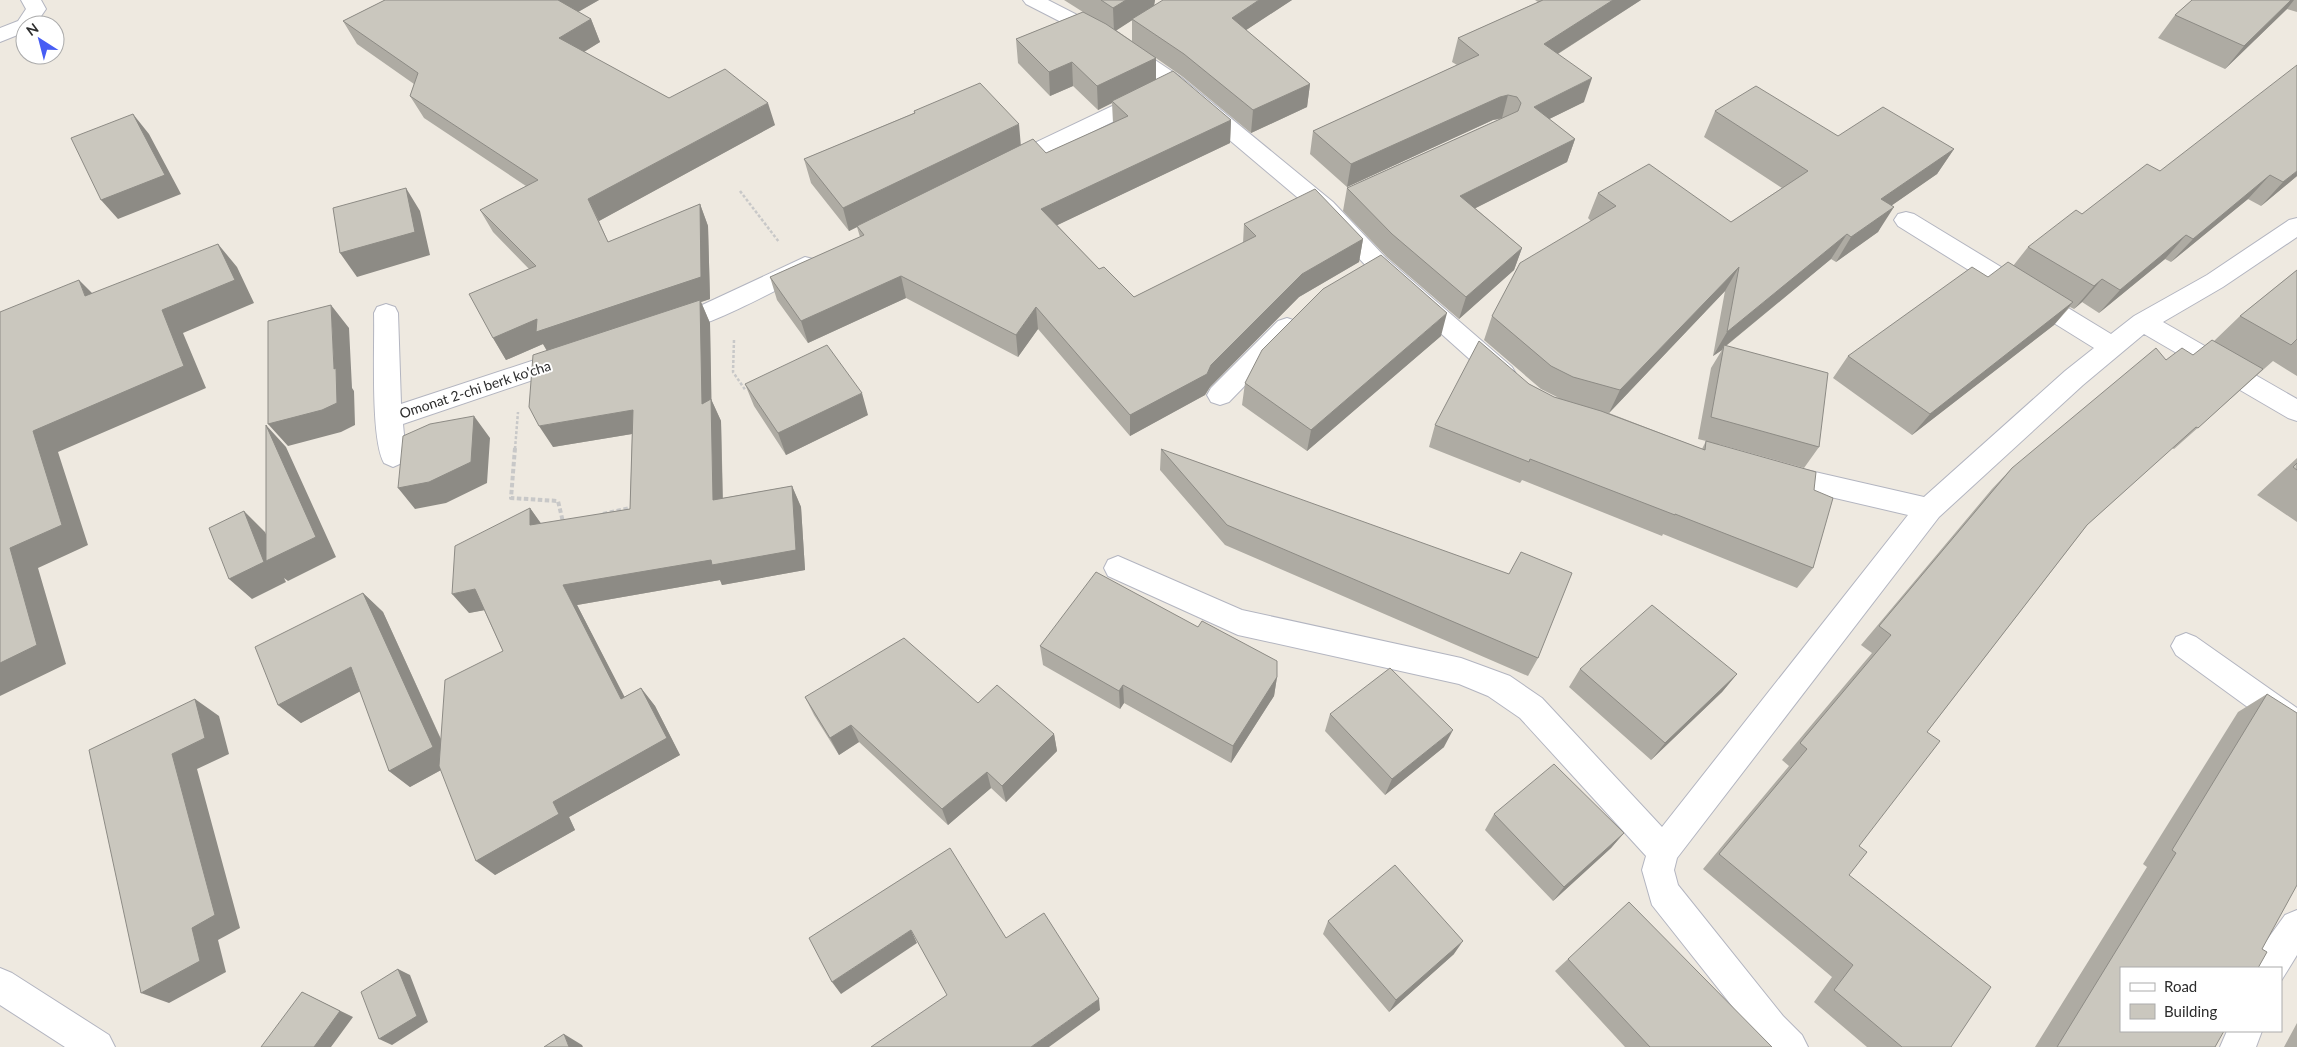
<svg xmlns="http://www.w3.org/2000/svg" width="2297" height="1047" font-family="Lato,sans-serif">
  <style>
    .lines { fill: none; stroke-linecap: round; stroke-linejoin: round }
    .minor-casing { stroke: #b3b5c0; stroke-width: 2 }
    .path-far1 { stroke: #c8c8c8; stroke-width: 2.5; stroke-dasharray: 3 2; stroke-linecap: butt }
    .path { stroke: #c8c8c8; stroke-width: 4; stroke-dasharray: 4.5 2.5; stroke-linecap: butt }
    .minor { fill: #fff; fill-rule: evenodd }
    .wall { fill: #aeaba3; fill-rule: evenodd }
    .shaded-wall { fill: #8d8b85 }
    .building { fill: #cac7be; stroke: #8d8b85 }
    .labels { text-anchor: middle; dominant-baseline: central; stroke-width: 4; stroke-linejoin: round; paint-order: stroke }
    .street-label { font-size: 14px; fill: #2d2d2d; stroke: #fff }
  </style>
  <rect width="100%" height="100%" fill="#eee9e0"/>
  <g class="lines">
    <g class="minor-casing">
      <path id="minor" d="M 21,0 L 41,0 L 46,9 L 35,25 L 25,25 L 25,32 L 0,42 L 0,28 L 18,21 L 26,9 Z
        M 1023,0 L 1048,0 L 1122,38 L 1182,78 L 1333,202 L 1386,258 L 1512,367 L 1516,374 L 1512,381 L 1503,384 L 1494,381 L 1370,270 L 1317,214 L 1168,88 L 1108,46 L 1026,4 Z
        M 1146,90 L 1153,92 L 1157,97 L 1153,102 L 1017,169 L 1009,171 L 1001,169 L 998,164 L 1001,159 Z
        M 1906,212 L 1914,214 L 2111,334 L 2134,316 L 2207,275 L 2289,220 L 2297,218 L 2297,237 L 2223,287 L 2163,322 L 2297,399 L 2297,421 L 2288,418 L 2144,334 L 2083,385 L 1939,517 L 1677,858 L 1674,870 L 1678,885 L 1783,1016 L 1802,1035 L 1808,1047 L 1765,1047 L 1759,1040 L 1652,905 L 1642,870 L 1646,856 L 1520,718 L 1488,696 L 1459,684 L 1238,635 L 1108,576 L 1104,568 L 1108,560 L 1118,556 L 1242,610 L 1461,658 L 1510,676 L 1542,698 L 1662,827 L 1908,515 L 1771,483 L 1767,475 L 1771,467 L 1780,464 L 1924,497 L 2065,371 L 2094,348 L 1898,226 L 1894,220 L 1898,214 Z
        M 805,257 L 813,259 L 817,265 L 813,271 C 785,285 689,340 662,331 L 659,325 L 662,319 L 700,306 Z
        M 386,304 L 395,307 L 398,313 L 401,404 L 568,349 L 577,351 L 581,358 L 577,365 L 403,424 L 406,456 L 402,463 L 393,467 L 384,463 C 370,438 375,346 374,313 L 377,307 Z
        M 1287,318 L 1296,321 L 1299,327 L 1296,333 L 1229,402 L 1220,405 L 1211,402 L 1207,395 L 1211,388 L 1278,321 Z
        M 2186,633 L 2196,637 L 2297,708 L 2297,739 L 2286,735 L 2176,655 L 2171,646 L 2176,637 Z
        M 2297,910 L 2297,955 L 2281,981 L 2281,968 L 2254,968 L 2264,944 L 2285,915 Z
        M 0,968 L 12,973 L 109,1035 L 115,1047 L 65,1047 L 0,1005 Z
        M 2227,1031 L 2262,1031 L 2256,1047 L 2220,1047 Z"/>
    </g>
    <path class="path-far1" d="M 740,191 L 779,242
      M 734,340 L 733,372 L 746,391
      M 515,449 L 518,412"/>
    <path class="path" d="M 515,448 L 511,498 L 558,501 L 563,522
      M 603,514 L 634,507"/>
    <use href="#minor" class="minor"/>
  </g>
  <path class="wall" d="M 385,0 L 599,0 L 578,12 L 591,19 L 600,42 L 584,52 L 669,98 L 775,125 L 599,221 L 608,242 L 700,204 L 708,226 L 710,299 L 701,302 L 710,323 L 711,399 L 721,421 L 723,498 L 792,486 L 801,507 L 805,570 L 722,585 L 720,580 L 577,605 L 624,697 L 641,688 L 655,706 L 680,755 L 569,817 L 575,830 L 495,875 L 441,770 L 410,787 L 389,771 L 360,691 L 301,723 L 278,705 L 363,593 L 383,612 L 441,739 L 503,651 L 484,610 L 469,613 L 530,508 L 541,524 L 630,509 L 632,434 L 553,447 L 547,351 L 543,344 L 506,360 L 493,338 L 529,269 L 493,232 L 480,210 L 526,186 L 424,118 L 410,96 L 414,84 L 357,44 L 343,21 Z
    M 1064,0 L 1155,0 L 1154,5 L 1183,1 L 1292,0 L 1246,30 L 1310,84 L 1307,107 L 1251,133 L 1183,77 L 1156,58 L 1156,79 L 1231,120 L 1230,143 L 1057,225 L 1099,269 L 1134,297 L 1243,243 L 1244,224 L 1363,239 L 1359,262 L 1299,297 L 1210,387 L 1205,395 L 1130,436 L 1038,329 L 1018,357 L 906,298 L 808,343 L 777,300 L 770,277 L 860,237 L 857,227 L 849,231 L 811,183 L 804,159 L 914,113 L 914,111 L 1046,153 L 1113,123 L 1112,103 L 1098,110 L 1073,86 L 1050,96 L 1018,63 L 1016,39 L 1083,12 ZM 1132,20 L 1132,41 L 1116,30 Z
    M 1535,0 L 1641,0 L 1558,54 L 1584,102 L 1549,119 L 1575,139 L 1567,162 L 1475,208 L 1522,248 L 1514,270 L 1459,319 L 1387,257 L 1343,211 L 1347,188 L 1500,119 L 1493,120 L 1347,187 L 1310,154 L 1313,131 L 1457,65 L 1452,62 L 1458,38 L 1538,2 Z
    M 2192,0 L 2297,0 L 2297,12 L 2287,9 L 2225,69 L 2158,38 L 2175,15 Z
    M 1715,111 L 1838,136 L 1954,149 L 1937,174 L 1892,205 L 1878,232 L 1836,262 L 1831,259 L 1726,346 L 1819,447 L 1804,468 L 1718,444 L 1814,490 L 1813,568 L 1797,588 L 1663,534 L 1662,536 L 1522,480 L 1520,483 L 1429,447 L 1435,425 L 1529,384 L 1554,397 L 1559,398 L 1541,389 L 1484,340 L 1492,316 L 1591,221 L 1588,218 L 1598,193 L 1731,222 L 1782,188 L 1704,137 ZM 1725,291 L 1713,356 L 1722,350 L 1711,368 L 1698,439 L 1706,441 L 1702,449 L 1609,413 Z
    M 2160,171 L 2297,176 L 2261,206 L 2248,199 L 2171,262 L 2165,259 L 2099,313 L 2082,302 L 2074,309 L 2070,307 L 2054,325 L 1912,435 L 1833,378 L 1848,356 L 2013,266 L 2028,247 L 2082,214 Z
    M 2297,270 L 2297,376 L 2273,361 L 2174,449 L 2172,448 L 2087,525 L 1927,732 L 1859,846 L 1849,875 L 1951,1047 L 1867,1047 L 1814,1002 L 1832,977 L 1703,869 L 1789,766 L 1782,760 L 1872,653 L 1861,645 L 1992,489 L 2012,468 L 2166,360 L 2193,355 L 2214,341 L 2240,316 Z
    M 1441,336 L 1307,451 L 1242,405 L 1245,383 Z
    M 745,384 L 868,415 L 786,455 L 754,406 Z
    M 1161,449 L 1538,658 L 1528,676 L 1225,545 L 1160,470 Z
    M 2297,458 L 2297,522 L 2257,495 Z
    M 1198,627 L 1277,677 L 1274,696 L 1231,763 L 1124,703 L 1120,709 L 1043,665 L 1040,646 Z
    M 1580,669 L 1737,674 L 1722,692 L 1651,760 L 1569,687 Z
    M 2267,694 L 2262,949 L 2215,1047 L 2035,1047 L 2147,867 L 2143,864 L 2238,712 Z
    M 805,697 L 978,703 L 1054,734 L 1057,751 L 1006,802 L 991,788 L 948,825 L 859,742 L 839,755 L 814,715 Z
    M 1330,714 L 1444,747 L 1385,795 L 1325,731 Z
    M 1494,814 L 1624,833 L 1611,848 L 1553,901 L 1485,830 Z
    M 1328,921 L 1454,954 L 1389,1012 L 1323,934 Z
    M 1568,959 L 1772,1047 L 1625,1047 L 1555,971 Z
    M 2297,1023 L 2297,1047 L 2284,1047 Z"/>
  <path class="shaded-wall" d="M 555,0 L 599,0 L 564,20 Z
    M 1126,0 L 1155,0 L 1154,6 L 1114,32 L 1113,8 Z
    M 1259,0 L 1292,0 L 1231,40 L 1232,18 Z
    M 1613,0 L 1641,0 L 1537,67 L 1544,44 Z
    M 2291,0 L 2294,0 L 2287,9 L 2225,69 L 2244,46 Z
    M 591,19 L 600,42 L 569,61 L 559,38 Z
    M 1156,58 L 1156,82 L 1112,101 L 1112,103 L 1098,110 L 1097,86 Z
    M 1072,62 L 1073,86 L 1050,96 L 1049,72 Z
    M 1592,78 L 1584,102 L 1527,130 L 1534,107 Z
    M 1310,84 L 1307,107 L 1251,133 L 1253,110 Z
    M 1508,95 L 1502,118 L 1493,120 L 1347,187 L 1351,164 L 1500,97 Z
    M 768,103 L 775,125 L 599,221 L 588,199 Z
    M 133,114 L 149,134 L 181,194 L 118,219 L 101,200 Z
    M 1231,120 L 1230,143 L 1043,232 L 1041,209 Z
    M 1019,124 L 1021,147 L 857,226 L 857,227 L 849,231 L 843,208 Z
    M 1575,139 L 1567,162 L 1454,219 L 1460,196 Z
    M 1954,149 L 1937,174 L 1865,224 L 1881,199 Z
    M 2297,171 L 2297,176 L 2261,206 L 2283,182 Z
    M 2270,175 L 2248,199 L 2171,262 L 2193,239 Z
    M 406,188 L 420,211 L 430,255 L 357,277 L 340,253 Z
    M 700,204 L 708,226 L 710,299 L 701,302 L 710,323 L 712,426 L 549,354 L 543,344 L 506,360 L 493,338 Z
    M 1894,207 L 1878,232 L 1836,262 L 1851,237 Z
    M 1847,234 L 1831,259 L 1723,348 L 1724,345 L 1722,350 L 1713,356 L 1727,332 Z
    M 2186,235 L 2165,259 L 2099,313 L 2120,290 Z
    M 1363,239 L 1359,262 L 1299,297 L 1210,387 L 1205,395 L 1130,436 L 1130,415 L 1211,365 L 1302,274 Z
    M 218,244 L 237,267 L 254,303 L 183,333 L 206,388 L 58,452 L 88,545 L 38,568 L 66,664 L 0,696 L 0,663 L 10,548 L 33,431 L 162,310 Z
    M 1522,248 L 1514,270 L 1459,319 L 1466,297 Z
    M 1739,267 L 1725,291 L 1609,413 L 1620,390 Z
    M 901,276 L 906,298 L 808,343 L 801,321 Z
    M 2102,279 L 2082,302 L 2074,309 L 2094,286 Z
    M 79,280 L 102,303 L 85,296 Z
    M 2073,302 L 2054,325 L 1912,435 L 1930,414 Z
    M 331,305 L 349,328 L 352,388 L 354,391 L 355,425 L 341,432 L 288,446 L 268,424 L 334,369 Z
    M 1036,307 L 1038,329 L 1018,357 L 1016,335 Z
    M 1447,313 L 1441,336 L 1307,451 L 1311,430 Z
    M 862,393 L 868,415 L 786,455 L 778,433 Z
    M 711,399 L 721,421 L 723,521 L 713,500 Z
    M 633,410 L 644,432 L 553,447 L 539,426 Z
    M 474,416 L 490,438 L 487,483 L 446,503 L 415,509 L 398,488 Z
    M 266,425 L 286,447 L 336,557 L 288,581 L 284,578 L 286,582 L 252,599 L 229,579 L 244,511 L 265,532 L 276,556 Z
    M 792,486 L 801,507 L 805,570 L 722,585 L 720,580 L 577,605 L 635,717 L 621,699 L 563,585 Z
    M 530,508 L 545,529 L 530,525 Z
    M 475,589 L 491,609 L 469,613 L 452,594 Z
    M 363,593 L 383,612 L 452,764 L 410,787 L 389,771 Z
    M 351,667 L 372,685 L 301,723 L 278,705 Z
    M 1737,674 L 1722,692 L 1651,760 L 1665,743 Z
    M 1277,677 L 1274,696 L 1231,763 L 1233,746 Z
    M 1123,685 L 1124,703 L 1120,709 L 1119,691 Z
    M 641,688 L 655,706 L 680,755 L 569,817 L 575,830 L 495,875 L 476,861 L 553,802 Z
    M 195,699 L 219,716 L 229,754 L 197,769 L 240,928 L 218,940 L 226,972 L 169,1003 L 141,993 L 192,928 L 172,754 Z
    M 851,725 L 859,742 L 839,755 L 830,738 Z
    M 1453,730 L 1444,747 L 1385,795 L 1392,779 Z
    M 1054,734 L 1057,751 L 1006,802 L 1002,786 Z
    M 987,772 L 991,788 L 948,825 L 942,809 Z
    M 1624,833 L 1611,848 L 1553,901 L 1564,887 Z
    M 911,930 L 917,943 L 841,994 L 832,982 Z
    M 1463,941 L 1454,954 L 1389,1012 L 1396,1000 Z
    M 398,969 L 410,975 L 428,1022 L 392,1045 L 379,1039 Z
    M 302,992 L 353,1017 L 331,1047 L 314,1047 Z
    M 1099,999 L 1100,1010 L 1049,1047 L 1031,1047 Z
    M 564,1034 L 582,1045 L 583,1047 L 569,1047 Z"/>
  <path class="building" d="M 385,0 L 558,0 L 591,19 L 559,38 L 669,98 L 725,69 L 768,103 L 588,199 L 608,242 L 700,204 L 701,277 L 536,332 L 537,319 L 493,338 L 469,294 L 536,266 L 480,210 L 538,180 L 410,96 L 418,73 L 343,21 Z
    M 1101,0 L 1126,0 L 1113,8 Z
    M 1163,0 L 1259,0 L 1232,18 L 1310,84 L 1253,110 L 1184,54 L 1132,19 Z
    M 1543,0 L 1613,0 L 1544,44 L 1592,78 L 1534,107 L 1575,139 L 1460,196 L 1522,248 L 1466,297 L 1392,234 L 1347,188 L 1518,111 L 1521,103 L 1517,97 L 1508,95 L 1500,97 L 1351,164 L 1313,131 L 1479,55 L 1458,38 Z
    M 2192,0 L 2291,0 L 2244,46 L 2175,15 Z
    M 1083,12 L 1106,24 L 1156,58 L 1097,86 L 1072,62 L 1049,72 L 1016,39 Z
    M 2297,65 L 2297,171 L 2283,182 L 2270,175 L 2193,239 L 2186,235 L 2120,290 L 2102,279 L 2094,286 L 2028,247 L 2076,210 L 2082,214 L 2147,164 L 2160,171 Z
    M 1173,71 L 1231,120 L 1041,209 L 1099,269 L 1104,267 L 1134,297 L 1256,236 L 1244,224 L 1315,189 L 1363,239 L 1302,274 L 1211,365 L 1207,374 L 1130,415 L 1036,307 L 1016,335 L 901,276 L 801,321 L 770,277 L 864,235 L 857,226 L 1033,139 L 1046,153 L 1128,116 L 1112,101 Z
    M 980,83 L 1019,124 L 843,208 L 804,159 L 915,113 L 914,111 Z
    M 1756,86 L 1838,136 L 1883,107 L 1954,149 L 1881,199 L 1894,207 L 1851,237 L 1847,234 L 1727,332 L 1739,267 L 1620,390 L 1573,377 L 1551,366 L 1492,316 L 1520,263 L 1616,206 L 1598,193 L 1649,164 L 1731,222 L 1808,171 L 1715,111 Z
    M 133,114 L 165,175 L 101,200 L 71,138 Z
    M 406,188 L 415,232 L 340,253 L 333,208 Z
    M 218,244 L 235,280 L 162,310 L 184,366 L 33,431 L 62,525 L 10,548 L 37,645 L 0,663 L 0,312 L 79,280 L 85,296 Z
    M 1381,255 L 1447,313 L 1311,430 L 1245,383 L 1262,350 L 1323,289 Z
    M 2008,262 L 2073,302 L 1930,414 L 1848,356 L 1972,267 L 1988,277 Z
    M 2297,270 L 2297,339 L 2291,345 L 2240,316 Z
    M 700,300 L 702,404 L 711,399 L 713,500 L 792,486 L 796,550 L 712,565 L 711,560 L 563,585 L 621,699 L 641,688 L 667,738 L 553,802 L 559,814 L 476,861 L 439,766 L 445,680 L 503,651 L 475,589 L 452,594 L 455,546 L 530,508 L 530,525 L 630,509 L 633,410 L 539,426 L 529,407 L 533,355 Z
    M 331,305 L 334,369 L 336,368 L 337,403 L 322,410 L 268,424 L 268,321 Z
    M 2212,340 L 2263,369 L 2198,428 L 2196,427 L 2087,525 L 1927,732 L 1940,741 L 1859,846 L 1867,852 L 1849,875 L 1991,987 L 1951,1047 L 1902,1047 L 1834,990 L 1853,965 L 1719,854 L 1807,749 L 1800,743 L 1891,635 L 1879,626 L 2012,468 L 2156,348 L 2166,360 L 2182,348 L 2193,355 Z
    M 1479,341 L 1529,384 L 1554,397 L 1601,411 L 1705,450 L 1706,441 L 1816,472 L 1814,490 L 1833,498 L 1813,568 L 1675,514 L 1675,515 L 1530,459 L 1529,462 L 1435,425 Z
    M 827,345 L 862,393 L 778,433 L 745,384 Z
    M 1724,345 L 1828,373 L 1819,447 L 1711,417 Z
    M 474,416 L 471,462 L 429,482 L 398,488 L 403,436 L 430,424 Z
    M 266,425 L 316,537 L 266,561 Z
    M 1161,449 L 1509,574 L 1521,552 L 1572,573 L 1538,658 L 1227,525 Z
    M 2297,463 L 2297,470 L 2293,467 Z
    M 244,511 L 264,562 L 229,579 L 209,528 Z
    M 1096,572 L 1198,627 L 1202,621 L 1277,661 L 1277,677 L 1233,746 L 1123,685 L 1119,691 L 1040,646 Z
    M 363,593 L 433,747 L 389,771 L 351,667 L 278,705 L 255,647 Z
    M 1652,605 L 1737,674 L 1665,743 L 1580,669 Z
    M 904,638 L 978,703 L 997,685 L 1054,734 L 1002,786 L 987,772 L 942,809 L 851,725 L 830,738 L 805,697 Z
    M 1390,668 L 1453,730 L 1392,779 L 1330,714 Z
    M 2267,694 L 2297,713 L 2297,885 L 2262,949 L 2267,952 L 2258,968 L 2121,968 L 2121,1031 L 2224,1031 L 2215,1047 L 2057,1047 L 2176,853 L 2172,850 Z
    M 195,699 L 205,738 L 172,754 L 215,915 L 192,928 L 200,961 L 141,993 L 89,750 Z
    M 1554,764 L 1624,833 L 1564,887 L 1494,814 Z
    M 950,848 L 1006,938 L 1044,913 L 1099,999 L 1031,1047 L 871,1047 L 947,995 L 911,930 L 832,982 L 809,938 Z
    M 1395,865 L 1463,941 L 1396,1000 L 1328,921 Z
    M 1629,902 L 1772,1047 L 1650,1047 L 1568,959 Z
    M 398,969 L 417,1016 L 379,1039 L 361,992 Z
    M 302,992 L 340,1011 L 314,1047 L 261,1047 Z
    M 564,1034 L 569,1047 L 544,1047 Z"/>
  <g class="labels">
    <g class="street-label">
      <text transform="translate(475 389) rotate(-18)">Omonat 2-chi berk ko'cha</text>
    </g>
  </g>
  <rect x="2120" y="967" width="162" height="65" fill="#ffffff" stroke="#ababab"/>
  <rect x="2130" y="983" width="25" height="8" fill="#ffffff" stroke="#ababab"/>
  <text x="2164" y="992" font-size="15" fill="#2d2d2d">Road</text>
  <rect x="2130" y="1004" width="25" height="15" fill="#cac7be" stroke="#ababab"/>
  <text x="2164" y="1017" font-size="15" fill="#2d2d2d">Building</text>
  <g transform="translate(40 40) rotate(324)"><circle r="24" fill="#ffffff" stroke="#ababab"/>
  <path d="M0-4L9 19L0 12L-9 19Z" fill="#475df4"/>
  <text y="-8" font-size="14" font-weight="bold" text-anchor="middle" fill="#2d2d2d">N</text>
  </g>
</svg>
